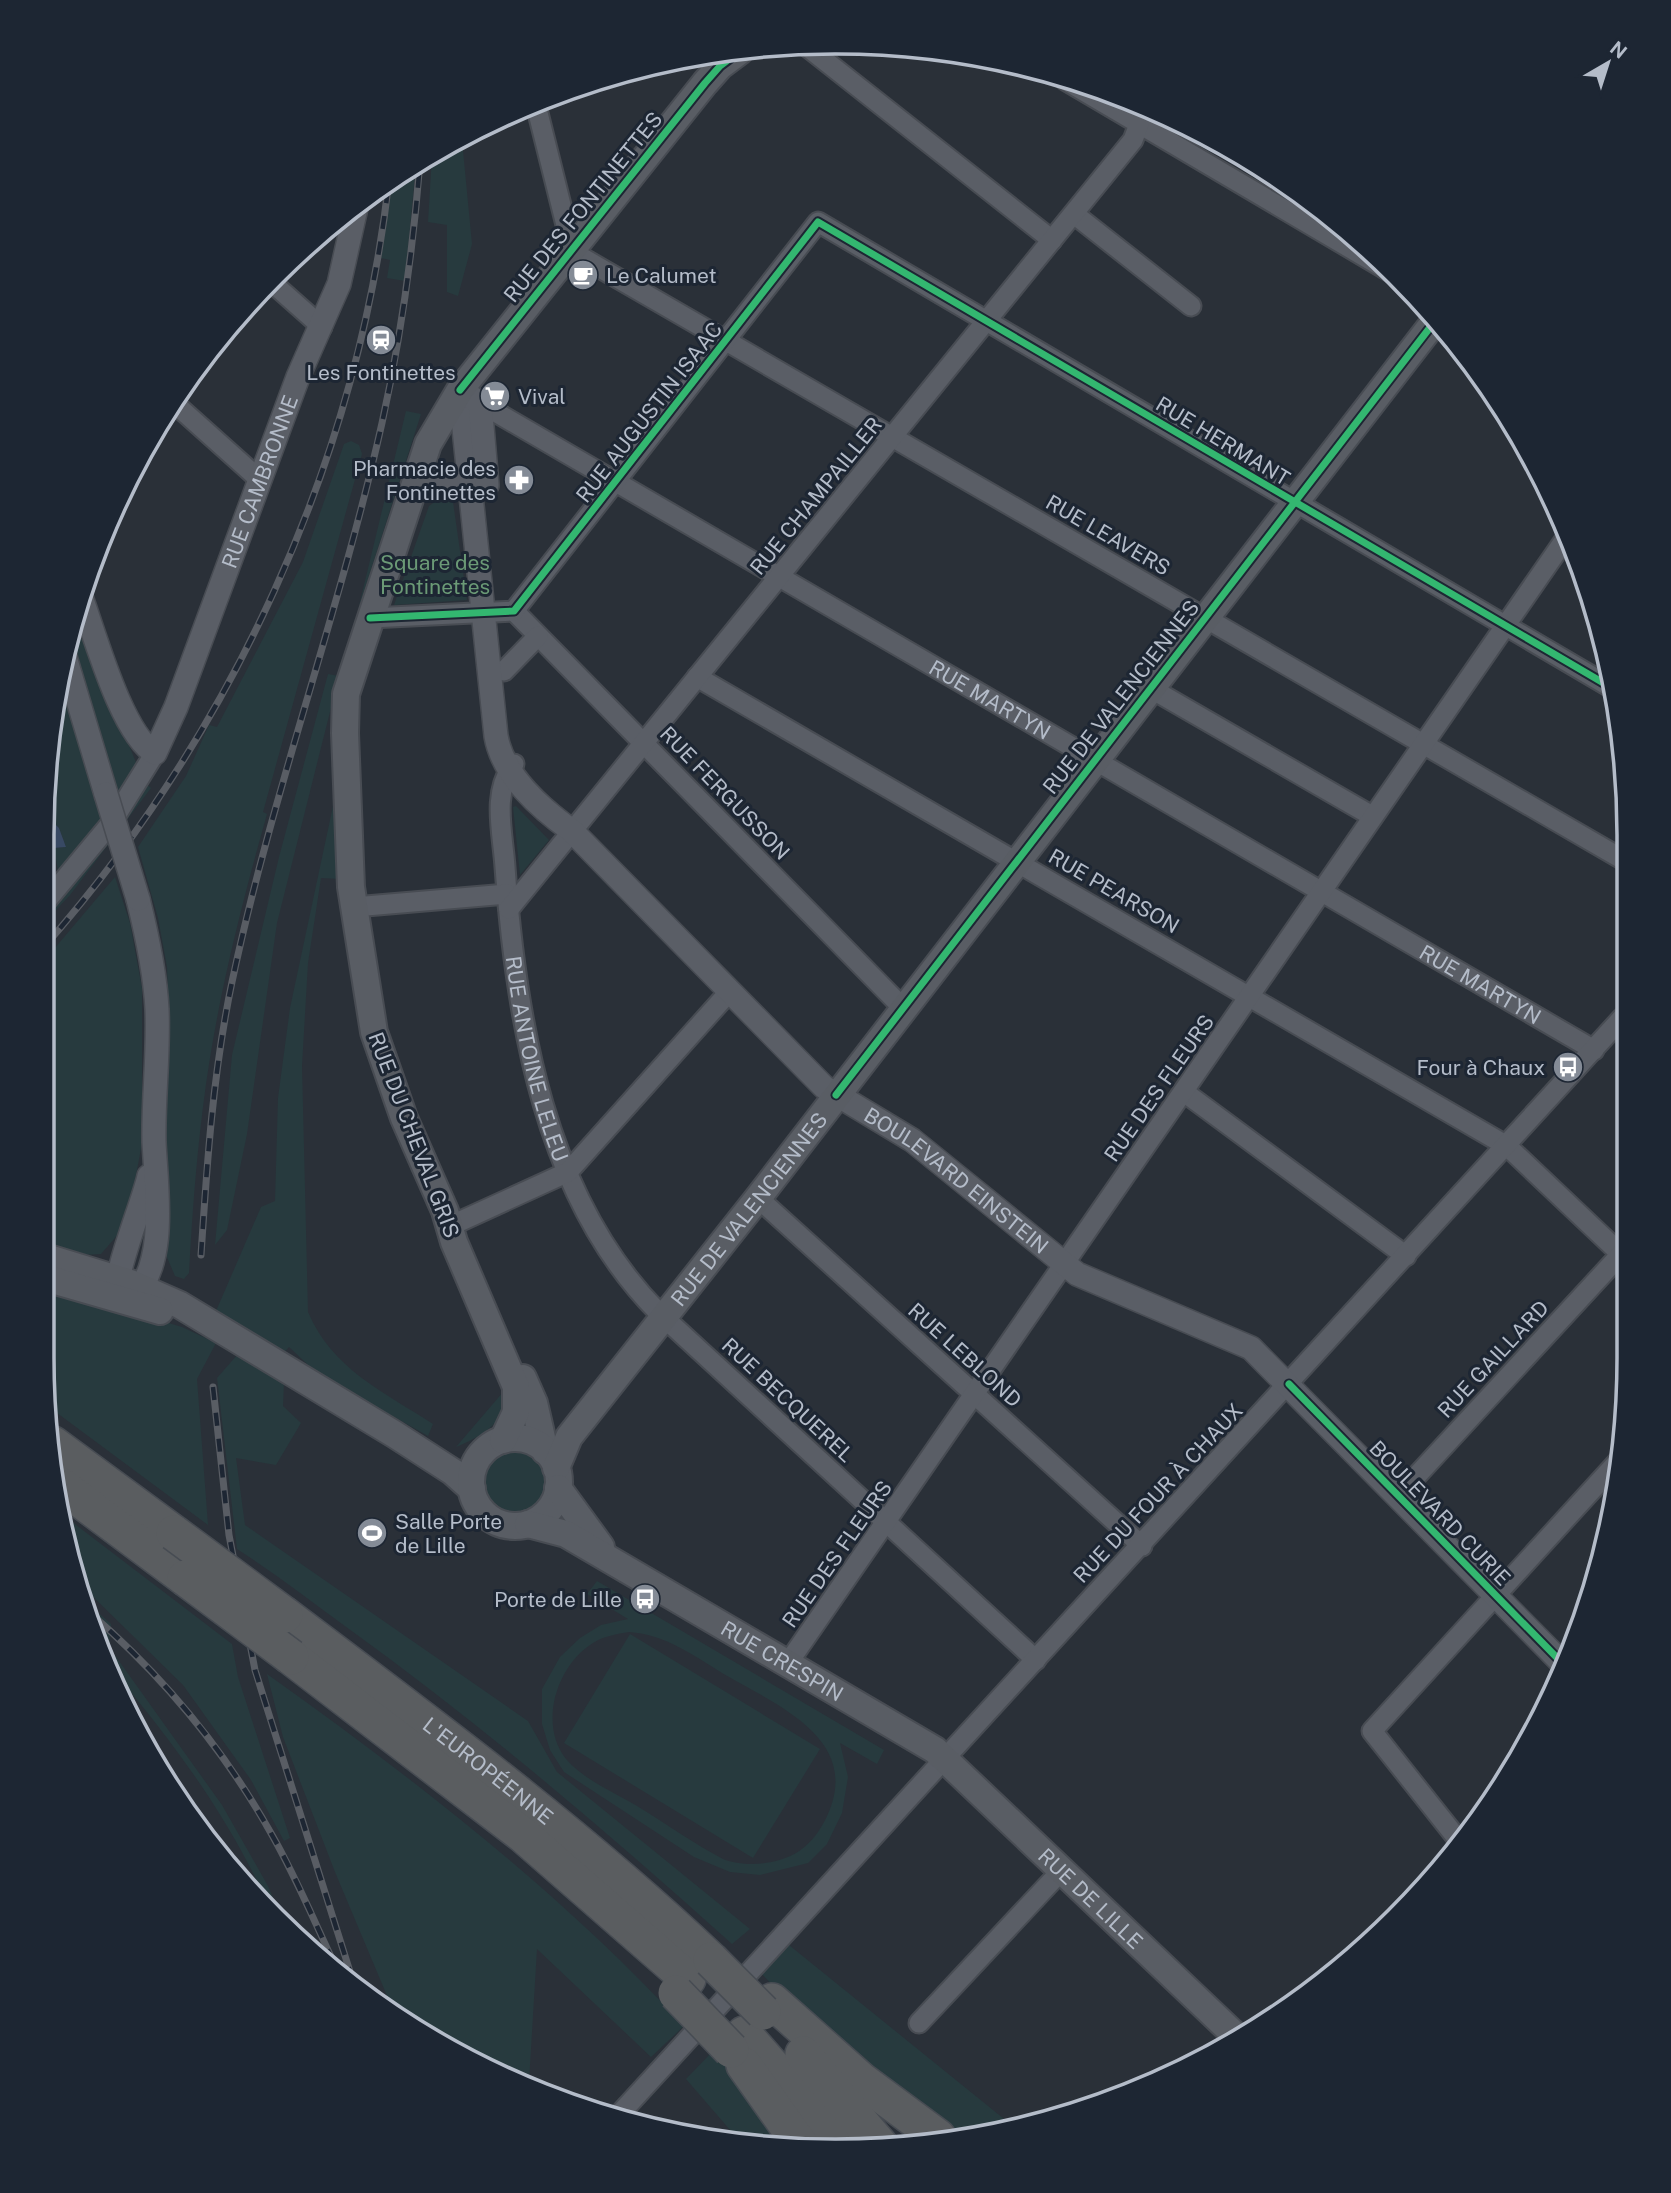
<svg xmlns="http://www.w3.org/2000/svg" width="1671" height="2193" font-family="'Public Sans',sans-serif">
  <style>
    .green { fill: #273a3e; fill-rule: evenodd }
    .water { fill: #384963 }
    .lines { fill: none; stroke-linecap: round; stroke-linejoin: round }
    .minor-casing { stroke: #484c53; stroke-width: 23 }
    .tertiary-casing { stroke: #484c53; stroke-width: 26 }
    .secondary-casing { stroke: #484c53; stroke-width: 30 }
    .motorway-casing { stroke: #474c53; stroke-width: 38 }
    .minor { stroke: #5a5e66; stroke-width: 19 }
    .tertiary { stroke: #5a5e66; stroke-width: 23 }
    .secondary { stroke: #595d64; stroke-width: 26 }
    .motorway { stroke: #5a5d60; stroke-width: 35 }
    .rail-casing { stroke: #595d64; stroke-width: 7 }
    .rail { stroke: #1d2633; stroke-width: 4.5; stroke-dasharray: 13; stroke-linecap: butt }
    .tertiary-bridge-casing { stroke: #484c53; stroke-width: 26; stroke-linecap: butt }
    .motorway-bridge-casing { stroke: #474c53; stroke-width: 38; stroke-linecap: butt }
    .tertiary-bridge { stroke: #5a5e66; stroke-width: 23 }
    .motorway-bridge { stroke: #5a5d60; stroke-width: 35 }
    .cycleway-casing { stroke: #1d2633; stroke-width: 11 }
    .cycleway { stroke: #33b770; stroke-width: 7 }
    .labels { text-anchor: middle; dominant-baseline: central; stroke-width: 6; stroke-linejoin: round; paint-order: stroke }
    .street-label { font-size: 21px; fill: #b4bcc9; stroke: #1d2633 }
    .poi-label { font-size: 21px; fill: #b4bcc9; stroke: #1d2633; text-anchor: start }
    .park-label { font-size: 21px; fill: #6b9a76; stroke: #1d2633 }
    .rim { fill: none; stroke: #b4bcc9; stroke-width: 3.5 }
  </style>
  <rect width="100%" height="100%" fill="#2a3038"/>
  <path class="green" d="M 462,140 L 472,244 L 458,296 L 447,292 L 447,225 L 428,222 L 432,156 Z
    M 416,164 L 405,281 L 387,278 L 390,260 L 381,258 L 393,177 Z
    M 406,411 L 421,414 L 358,610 Z
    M 351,441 L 359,445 L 362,454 L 263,812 L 267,814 C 240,910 215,1008 203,1107 C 196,1163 192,1218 189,1273 L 184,1279 L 175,1276 L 163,1248 L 169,1019 L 167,967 L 158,918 L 138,847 L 186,776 L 209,725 L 217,727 L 303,562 L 344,444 Z
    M 440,498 L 453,502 L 467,600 L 394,605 L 429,506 Z
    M 75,613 L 144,782 L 151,788 L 70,895 L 43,924 L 43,888 L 58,871 L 54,848 L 66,847 L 59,828 L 44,813 L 44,784 L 69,630 Z
    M 328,674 L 339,676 L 277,923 L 247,1134 L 227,1230 L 215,1245 L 232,1055 L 279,857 Z
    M 333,806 L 339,809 L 341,879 L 321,878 L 308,963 L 302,1066 L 308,1312 C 332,1369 384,1392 433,1424 L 428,1436 L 319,1375 L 289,1347 L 280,1357 L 213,1318 L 261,1207 L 275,1201 L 278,1098 L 290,1008 Z
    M 516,806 L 549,840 L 520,875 L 513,807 Z
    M 115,877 L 130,923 L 142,988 L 142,1143 L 127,1224 L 101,1254 L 85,1255 L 42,1244 L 43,962 Z
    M 42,1285 L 182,1327 L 216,1343 L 197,1379 L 208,1525 L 49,1407 L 42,1357 Z
    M 238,1354 L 284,1382 L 283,1406 L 301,1423 L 276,1465 L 236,1458 L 245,1525 L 528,1721 L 557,1772 L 750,1929 L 732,1944 C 609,1833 483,1726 349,1629 C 312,1602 276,1574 237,1549 L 217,1378 Z
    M 504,1391 C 510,1421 481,1437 456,1447 Z
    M481 1482a33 33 0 1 1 66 0a33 33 0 1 1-66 0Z
    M 63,1515 L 232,1644 L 238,1677 L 290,1838 L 284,1841 L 251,1780 L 183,1685 L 76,1580 L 69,1563 Z
    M 597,1581 L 884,1750 L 877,1764 L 840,1743 L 848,1777 L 842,1813 L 827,1844 L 808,1863 L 760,1875 L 730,1872 L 694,1857 L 564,1772 L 550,1750 L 542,1724 L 542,1689 L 560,1657 L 580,1638 L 601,1625 L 628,1619 L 587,1594 ZM 629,1632 C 666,1634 697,1658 729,1677 C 785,1709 867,1744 823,1824 C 809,1848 793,1859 765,1863 C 752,1865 735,1864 723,1859 C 694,1844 665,1823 637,1806 C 615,1793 583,1779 566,1759 C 538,1724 557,1665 593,1643 C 604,1636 617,1634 629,1632 Z
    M 85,1601 L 111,1624 L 109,1647 L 222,1805 L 268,1886 L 286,1928 L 274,1918 C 236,1828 181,1752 119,1678 L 119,1670 L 115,1673 Z
    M 630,1634 L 820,1749 L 753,1858 L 564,1743 Z
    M 267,1674 C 416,1780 560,1892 684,2026 L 651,2057 L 537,1949 L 529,2082 L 439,2045 L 393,2010 L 335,1872 L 283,1737 Z
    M 789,1945 L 1014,2127 L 959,2135 C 890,2086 818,2037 762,1974 Z
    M 714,2050 L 818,2149 L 737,2138 L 686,2079 Z"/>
  <path class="water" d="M 44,813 L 59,828 L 66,847 L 54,848 L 44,827 Z"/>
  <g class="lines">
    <g class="minor-casing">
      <g id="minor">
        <path d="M 805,45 L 1052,240"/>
        <path d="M 1065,80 L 1399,277"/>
        <path d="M 535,101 L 572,249 L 581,257 L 1622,859"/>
        <path d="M 1074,214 L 1191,306"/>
        <path d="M 269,280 L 322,327"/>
        <path d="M 174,403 L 260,480"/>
        <path id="s1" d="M 480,403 L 1594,1050"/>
        <path d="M 418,476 L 482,488"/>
        <path d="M 514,611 L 903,1008"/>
        <path d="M 370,618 L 514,611 L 818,222 L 1612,688"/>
        <path d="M 504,671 L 538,636"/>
        <path d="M 697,677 L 1507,1146 L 1622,1255"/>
        <path d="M 1150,688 L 1372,816"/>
        <path id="s2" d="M 514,764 C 491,792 503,834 505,867 C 516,1021 545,1198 658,1312 L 1036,1660"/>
        <path d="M 43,905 L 112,822 L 155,753"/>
        <path d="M 354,907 L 507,894"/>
        <path d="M 509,909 L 1133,140 L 1139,124 L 1139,102"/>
        <path d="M 1184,1092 L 1406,1256"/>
        <path d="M 758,1198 L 1142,1546"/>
        <path d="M 450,1226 L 568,1172 L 730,991"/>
        <path d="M 1398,1496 L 1622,1253"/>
        <path d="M 788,1663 L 1566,538"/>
        <path d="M 1460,1842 L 1372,1731 L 1622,1457"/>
        <path d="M 919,2023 L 1062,1870"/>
        <path d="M 616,2118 L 1622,1018"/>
      </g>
    </g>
    <g class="tertiary-casing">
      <g id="tertiary">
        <path id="s3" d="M 460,390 L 496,736 C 503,776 540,808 572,831 L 824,1087 L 912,1140 L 1077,1274 L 1251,1348 L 1566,1667"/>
        <path d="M 460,390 L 480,403 L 487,485"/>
        <path id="s4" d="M 81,597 C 95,635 122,735 155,753 L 176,707 L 298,377 L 339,284 L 356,208"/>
        <path d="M 65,657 L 106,794"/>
        <path d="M 118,1294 C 112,1277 144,1201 149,1176"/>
        <path d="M 130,1300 C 169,1267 156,1187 154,1142 C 153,1098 159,1053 157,1009 C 155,972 147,935 138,899"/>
      </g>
    </g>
    <g class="secondary-casing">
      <g id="secondary">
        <path d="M 42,1256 L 130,1283 L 180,1305 L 394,1434 L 453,1472 L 472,1489"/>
        <path d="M 42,1277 L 160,1311"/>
        <path d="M 523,1378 L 534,1403 L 545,1451"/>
        <circle cx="515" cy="1482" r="44"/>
        <path d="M 503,1440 L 516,1412 L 516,1387 L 454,1242 L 445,1211 L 404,1118 L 374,1032 L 351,887 L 345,733 L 346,694 L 428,444 L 460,390 L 705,83 L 720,66 L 740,51"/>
        <path id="s5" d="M 556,1468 L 569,1437 L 758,1198 L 1435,321"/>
        <path d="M 558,1488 L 601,1547"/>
        <path id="s6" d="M 528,1524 L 566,1534 L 935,1750 L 1238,2038"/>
      </g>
    </g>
    <g class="motorway-casing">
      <g id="motorway">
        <path d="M 53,1444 L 174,1533"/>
        <path d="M 59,1484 L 185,1578"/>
        <path id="s7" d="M 285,1615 C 431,1725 578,1834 711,1960"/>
        <path d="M 291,1657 L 523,1835 L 688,1979"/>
        <path d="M 772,2001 L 861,2080 L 938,2137"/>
        <path d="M 744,2034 L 846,2150"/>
        <path d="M 803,2054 L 880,2145"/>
        <path d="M 744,2065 L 802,2147"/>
      </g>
    </g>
    <use href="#minor" class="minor"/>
    <use href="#tertiary" class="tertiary"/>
    <use href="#secondary" class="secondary"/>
    <use href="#motorway" class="motorway"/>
    <g class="rail-casing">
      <path id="rail" d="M 43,948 C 231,735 357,463 389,180
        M 201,1255 C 207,1163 213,1072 232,982 C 272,793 340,611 382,423 C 401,337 413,250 420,162
        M 213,1387 L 229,1535 L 255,1670 L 352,1978
        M 90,1613 C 164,1677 224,1749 272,1835 C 296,1877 314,1921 335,1965"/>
    </g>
    <use href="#rail" class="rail"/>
    <g class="tertiary-bridge-casing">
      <path id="tertiary-bridge" d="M 106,794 L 138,899"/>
    </g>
    <g class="motorway-bridge-casing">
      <path id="motorway-bridge" d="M 174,1533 L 285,1615
        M 185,1578 L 291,1657
        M 711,1960 L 763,2012
        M 676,1993 L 731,2050"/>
    </g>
    <use href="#tertiary-bridge" class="tertiary-bridge"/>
    <use href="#motorway-bridge" class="motorway-bridge"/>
    <g class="cycleway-casing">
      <path id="cycleway" d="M 460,390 L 705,83 L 720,66 L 740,51
        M 370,618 L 514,611 L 818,222 L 1612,688
        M 836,1095 L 1435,321
        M 1289,1384 L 1566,1667"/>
    </g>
    <use href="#cycleway" class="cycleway"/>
  </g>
  <defs>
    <g id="cafe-disc" transform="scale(1.575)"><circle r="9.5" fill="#848b96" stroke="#1d2633"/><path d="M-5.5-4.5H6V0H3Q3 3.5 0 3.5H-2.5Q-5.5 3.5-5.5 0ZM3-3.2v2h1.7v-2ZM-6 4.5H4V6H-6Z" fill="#fff"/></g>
    <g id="station-disc" transform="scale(1.575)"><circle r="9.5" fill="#848b96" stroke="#1d2633"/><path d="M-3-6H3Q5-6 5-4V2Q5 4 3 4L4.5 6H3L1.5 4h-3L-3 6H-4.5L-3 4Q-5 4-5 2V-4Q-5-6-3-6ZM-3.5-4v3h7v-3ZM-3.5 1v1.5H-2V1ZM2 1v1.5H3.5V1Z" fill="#fff"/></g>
    <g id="supermarket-disc" transform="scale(1.575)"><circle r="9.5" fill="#848b96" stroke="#1d2633"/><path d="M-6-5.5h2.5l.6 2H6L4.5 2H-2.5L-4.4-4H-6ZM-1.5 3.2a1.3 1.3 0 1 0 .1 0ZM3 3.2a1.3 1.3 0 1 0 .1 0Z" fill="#fff"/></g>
    <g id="pharmacy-disc" transform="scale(1.575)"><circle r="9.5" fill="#848b96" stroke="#1d2633"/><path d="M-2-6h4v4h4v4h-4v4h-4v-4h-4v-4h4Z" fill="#fff"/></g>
    <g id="bus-disc" transform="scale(1.575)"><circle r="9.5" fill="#848b96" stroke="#1d2633"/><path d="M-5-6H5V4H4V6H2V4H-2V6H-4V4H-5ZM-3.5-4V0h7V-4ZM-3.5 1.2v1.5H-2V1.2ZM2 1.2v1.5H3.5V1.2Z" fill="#fff"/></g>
    <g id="stadium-disc" transform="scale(1.575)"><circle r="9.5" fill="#848b96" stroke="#1d2633"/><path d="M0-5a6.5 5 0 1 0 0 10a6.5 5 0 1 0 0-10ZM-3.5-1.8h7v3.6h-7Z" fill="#fff"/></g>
  </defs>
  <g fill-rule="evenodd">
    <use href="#cafe-disc" x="583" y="275"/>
    <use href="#station-disc" x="381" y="340"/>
    <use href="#supermarket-disc" x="495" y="396"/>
    <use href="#pharmacy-disc" x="519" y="480"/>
    <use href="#bus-disc" x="1568" y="1067"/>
    <use href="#stadium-disc" x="372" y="1533"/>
    <use href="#bus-disc" x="645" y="1599"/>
  </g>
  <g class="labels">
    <g class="street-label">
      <text transform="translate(583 207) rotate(-51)">RUE DES FONTINETTES</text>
      <text transform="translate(649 412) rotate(-52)">RUE AUGUSTIN ISAAC</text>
      <text transform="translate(1223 441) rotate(31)">RUE HERMANT</text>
      <text stroke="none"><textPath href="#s4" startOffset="466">RUE CAMBRONNE</textPath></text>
      <text transform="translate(816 496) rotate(-51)">RUE CHAMPAILLER</text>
      <text transform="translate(1108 535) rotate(30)">RUE LEAVERS</text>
      <text transform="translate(1121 697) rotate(-52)">RUE DE VALENCIENNES</text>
      <text stroke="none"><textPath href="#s1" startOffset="590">RUE MARTYN</textPath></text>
      <text transform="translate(725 793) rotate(46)">RUE FERGUSSON</text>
      <text transform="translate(1114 891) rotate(30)">RUE PEARSON</text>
      <text stroke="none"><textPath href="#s1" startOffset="1157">RUE MARTYN</textPath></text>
      <text stroke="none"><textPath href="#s2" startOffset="301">RUE ANTOINE LELEU</textPath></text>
      <text transform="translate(1159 1088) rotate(-55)">RUE DES FLEURS</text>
      <text transform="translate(414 1135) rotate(69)">RUE DU CHEVAL GRIS</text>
      <text stroke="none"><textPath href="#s3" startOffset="994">BOULEVARD EINSTEIN</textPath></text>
      <text stroke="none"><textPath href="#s5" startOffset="324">RUE DE VALENCIENNES</textPath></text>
      <text transform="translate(965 1355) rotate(42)">RUE LEBLOND</text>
      <text transform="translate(1493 1359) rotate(-47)">RUE GAILLARD</text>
      <text transform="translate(788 1400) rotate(43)">RUE BECQUEREL</text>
      <text transform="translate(1158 1493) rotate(-47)">RUE DU FOUR À CHAUX</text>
      <text transform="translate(1440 1513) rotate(46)">BOULEVARD CURIE</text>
      <text transform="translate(837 1554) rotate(-55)">RUE DES FLEURS</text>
      <text stroke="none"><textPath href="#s6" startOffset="290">RUE CRESPIN</textPath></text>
      <text stroke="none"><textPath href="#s7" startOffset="256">L'EUROPÉENNE</textPath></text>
      <text stroke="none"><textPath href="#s6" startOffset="682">RUE DE LILLE</textPath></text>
    </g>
    <g class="poi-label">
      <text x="606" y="275">Le Calumet</text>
      <text x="381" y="372" text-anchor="middle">Les Fontinettes</text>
      <text x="518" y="396">Vival</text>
      <text x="496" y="468" text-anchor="end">Pharmacie des<tspan x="496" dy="24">Fontinettes</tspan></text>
      <text x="1545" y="1067" text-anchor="end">Four à Chaux</text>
      <text x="395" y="1521">Salle Porte<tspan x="395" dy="24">de Lille</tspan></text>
      <text x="622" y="1599" text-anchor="end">Porte de Lille</text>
    </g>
    <g class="park-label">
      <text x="435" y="562">Square des<tspan x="435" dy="24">Fontinettes</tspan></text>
    </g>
  </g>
  <path d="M0 0H1671V2193H0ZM835 54H836A781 781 0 0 1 1617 835V1358A781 781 0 0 1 836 2139H835A781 781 0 0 1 54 1358V835A781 781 0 0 1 835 54Z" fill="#1d2633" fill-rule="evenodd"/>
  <path class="rim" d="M835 54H836A781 781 0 0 1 1617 835V1358A781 781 0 0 1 836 2139H835A781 781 0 0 1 54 1358V835A781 781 0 0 1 835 54Z"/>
  <g transform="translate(1608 63) rotate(39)" stroke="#1d2633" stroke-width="5" paint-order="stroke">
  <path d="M0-5L12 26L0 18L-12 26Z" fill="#b4bcc9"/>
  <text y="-10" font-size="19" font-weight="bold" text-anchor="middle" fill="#b4bcc9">N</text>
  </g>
</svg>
